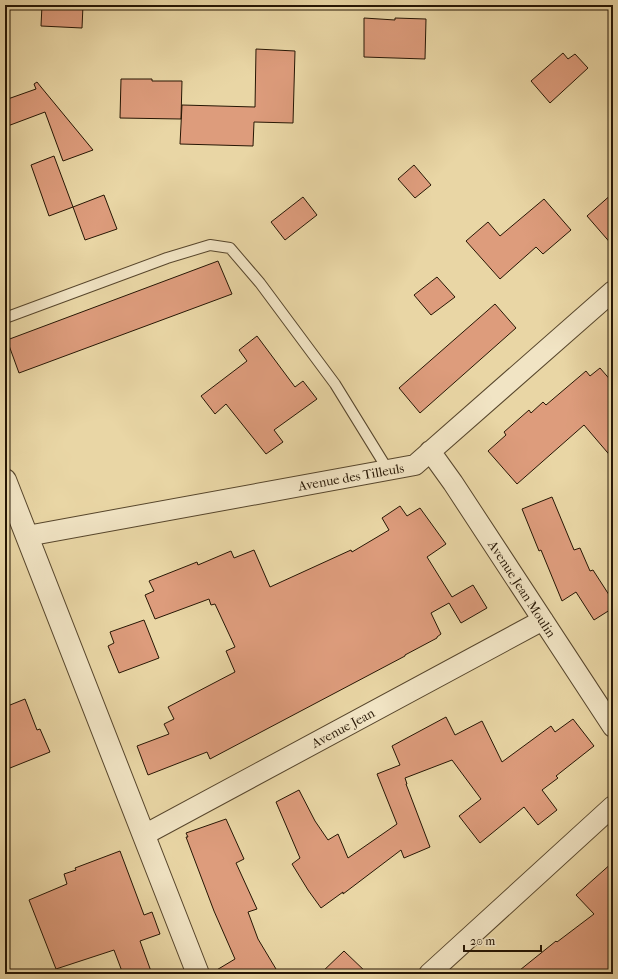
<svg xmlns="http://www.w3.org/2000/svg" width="618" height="979" font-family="'IM FELL French Canon',serif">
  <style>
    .building { fill: #dd9c7c; stroke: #261604 }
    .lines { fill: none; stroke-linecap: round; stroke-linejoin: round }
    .service-casing { stroke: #57462c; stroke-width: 12 }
    .minor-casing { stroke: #57462c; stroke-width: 22 }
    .tertiary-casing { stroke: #57462c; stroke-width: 24 }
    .service { stroke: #f1e4c4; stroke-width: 10 }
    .minor { stroke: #f1e4c4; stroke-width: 20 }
    .tertiary { stroke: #f1e4c4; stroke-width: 22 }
    .labels { text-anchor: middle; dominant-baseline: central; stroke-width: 3; stroke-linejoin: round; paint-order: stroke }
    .street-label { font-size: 13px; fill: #261604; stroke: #f1e4c4 }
  </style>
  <rect width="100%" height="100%" fill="#e9d6a5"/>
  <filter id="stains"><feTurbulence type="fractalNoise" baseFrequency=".005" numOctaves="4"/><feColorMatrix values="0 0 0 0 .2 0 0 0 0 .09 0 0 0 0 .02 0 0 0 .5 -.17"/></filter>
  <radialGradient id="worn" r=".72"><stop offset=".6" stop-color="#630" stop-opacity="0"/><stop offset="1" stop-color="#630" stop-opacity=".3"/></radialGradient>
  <path class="building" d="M 42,5 L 83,5 L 82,28 L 41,26 Z
    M 364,18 L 395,20 L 395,18 L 426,19 L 425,59 L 364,57 Z
    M 256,49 L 295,51 L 293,123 L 254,122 L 253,146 L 180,144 L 182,105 L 255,107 Z
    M 563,53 L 568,59 L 575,54 L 588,68 L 550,103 L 531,81 Z
    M 121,79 L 152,79 L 152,81 L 182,81 L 181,119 L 120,118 Z
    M 37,82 L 41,87 L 93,150 L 63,161 L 45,112 L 5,127 L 5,100 L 36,89 L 34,84 Z
    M 54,156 L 73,207 L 49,216 L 31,165 Z
    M 414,165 L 431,185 L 415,198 L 398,179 Z
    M 613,193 L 613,246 L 587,216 Z
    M 104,195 L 117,229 L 85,240 L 73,207 Z
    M 303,197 L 317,215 L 285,240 L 271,222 Z
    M 544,199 L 571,230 L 543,254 L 536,247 L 500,279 L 466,241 L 488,222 L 500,236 Z
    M 218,261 L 232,294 L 19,373 L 7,340 Z
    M 437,277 L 455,297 L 431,315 L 414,295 Z
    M 495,304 L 516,328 L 420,413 L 399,388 Z
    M 257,336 L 295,387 L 303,381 L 317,399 L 274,430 L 283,442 L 266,454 L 226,404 L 215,414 L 201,396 L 247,361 L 239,350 Z
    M 600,368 L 613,383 L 613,459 L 584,425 L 517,484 L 488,451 L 506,435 L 504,432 L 529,410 L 531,413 L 543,402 L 546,405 L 586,371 L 590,376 Z
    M 552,497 L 574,550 L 580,548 L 590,571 L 593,570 L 613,601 L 613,608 L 594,620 L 576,592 L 562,601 L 541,550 L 539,551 L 522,509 Z
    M 400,506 L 407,516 L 420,508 L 446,544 L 427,557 L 452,597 L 473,585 L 487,608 L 461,623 L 449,603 L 431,613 L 441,634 L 437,637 L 437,638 L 405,655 L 405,656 L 210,759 L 207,752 L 148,775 L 137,746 L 169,734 L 164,724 L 174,719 L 168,707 L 235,672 L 226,651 L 235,647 L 215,604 L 211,605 L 209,599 L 155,619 L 145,595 L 154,591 L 149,581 L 197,562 L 198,565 L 231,551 L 234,558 L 254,550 L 270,587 L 351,550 L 352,552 L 389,530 L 382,518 Z
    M 144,620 L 159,658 L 119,673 L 108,646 L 114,643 L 110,632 Z
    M 25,699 L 37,730 L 40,729 L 50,752 L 5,770 L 5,707 Z
    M 446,717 L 455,735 L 482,721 L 502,762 L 551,726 L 555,732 L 573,719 L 594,746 L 556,776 L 558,778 L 542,790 L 557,810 L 538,825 L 524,807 L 480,843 L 459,816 L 481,799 L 452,760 L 405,778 L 407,784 L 406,784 L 430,847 L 404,858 L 401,850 L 343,894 L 343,892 L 321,908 L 308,890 L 292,864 L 300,858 L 276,802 L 299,790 L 315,821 L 328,840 L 338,834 L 348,858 L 397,824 L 377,774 L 400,765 L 392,746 Z
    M 226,819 L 244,859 L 236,863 L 257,909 L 248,912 L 258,939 L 279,974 L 210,974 L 235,959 L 214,911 L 186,837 L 188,837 L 186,833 Z
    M 120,851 L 144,915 L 152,912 L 160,934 L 140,941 L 152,974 L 123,974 L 114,950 L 56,969 L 29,900 L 67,884 L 64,874 L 76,870 L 75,868 Z
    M 613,862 L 613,974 L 515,974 L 556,941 L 557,942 L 594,914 L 576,895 Z
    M 344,951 L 368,974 L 320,974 Z"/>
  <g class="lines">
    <g class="service-casing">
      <path id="service" d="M 5,318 L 167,258 L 210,245 L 230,248 L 260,283 L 335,384 L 388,470"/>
    </g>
    <g class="minor-casing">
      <path id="minor" d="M 430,451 L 453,483 L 613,727
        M 27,536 L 415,465 L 613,291
        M 144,835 L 543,620
        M 429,974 L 613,806"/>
    </g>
    <g class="tertiary-casing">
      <path id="tertiary" d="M 5,480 L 198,974"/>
    </g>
    <use href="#service" class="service"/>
    <use href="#minor" class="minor"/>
    <use href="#tertiary" class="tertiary"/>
  </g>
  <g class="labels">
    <g class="street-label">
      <text transform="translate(351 477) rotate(-10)">Avenue des Tilleuls</text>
      <text transform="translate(522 589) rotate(57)">Avenue Jean Moulin</text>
      <text transform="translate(343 728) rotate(-28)">Avenue Jean</text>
    </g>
  </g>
  <rect width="618" height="979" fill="none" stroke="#e9d6a5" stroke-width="20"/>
  <rect x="6" y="6" width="606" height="967" fill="none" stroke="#261604" stroke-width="2"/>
  <rect x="10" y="10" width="598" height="959" fill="none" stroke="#261604"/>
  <path d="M464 945v6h77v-6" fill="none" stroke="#261604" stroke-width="2"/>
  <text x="470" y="945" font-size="12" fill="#261604" stroke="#f1e4c4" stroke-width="3" paint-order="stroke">20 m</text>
  <rect width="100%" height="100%" filter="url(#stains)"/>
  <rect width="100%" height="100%" fill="url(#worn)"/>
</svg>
